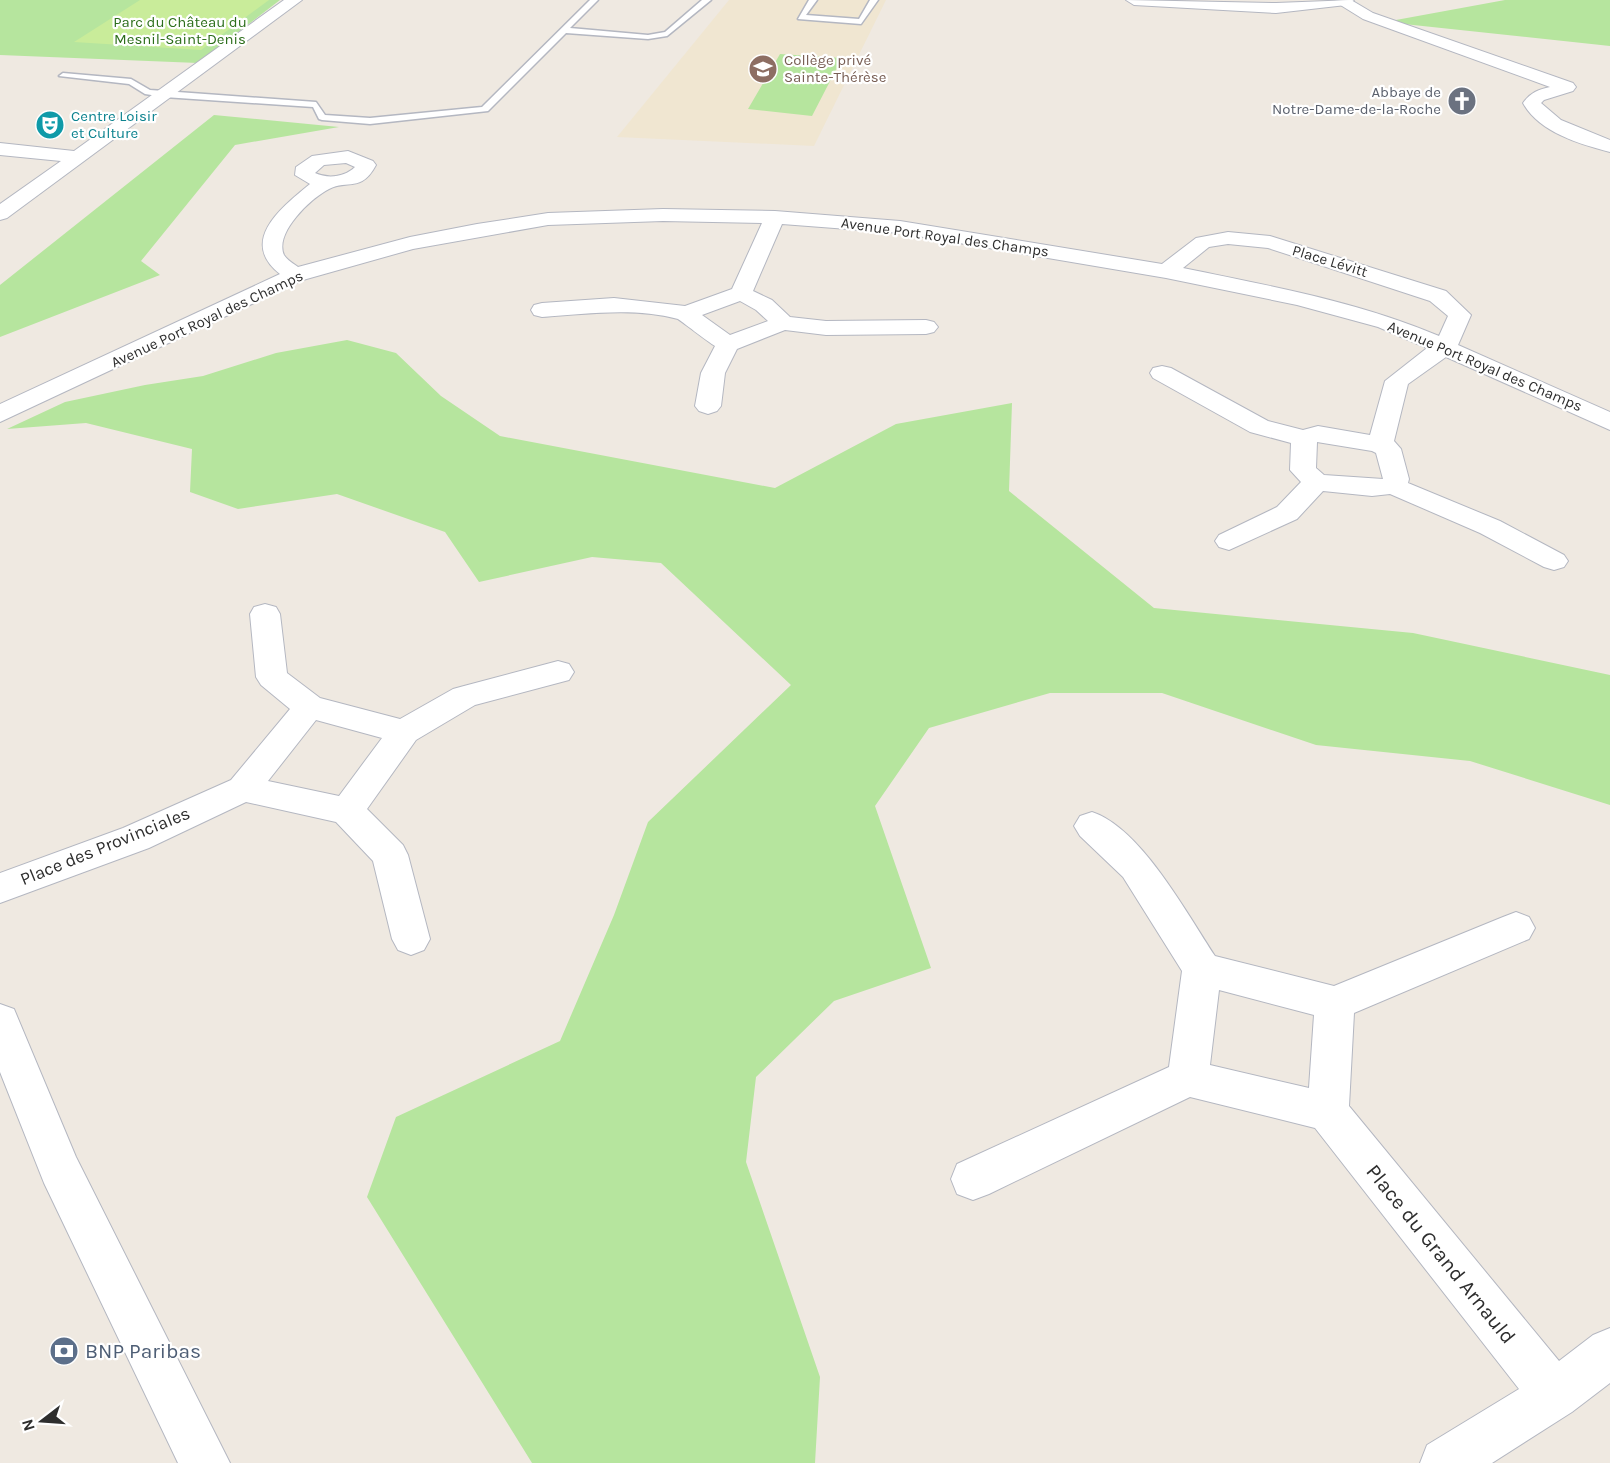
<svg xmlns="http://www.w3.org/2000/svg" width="1610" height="1463" font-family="Karla,sans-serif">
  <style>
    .education { fill: #f0e6d1 }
    .green { fill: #b6e59e }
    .pitch { fill: #c9ec9a }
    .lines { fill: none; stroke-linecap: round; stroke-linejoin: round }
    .lane-casing { stroke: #b4b7c1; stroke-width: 3 }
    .street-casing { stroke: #b4b7c1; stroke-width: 2 }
    .secondary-casing { stroke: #b4b7c1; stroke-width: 2 }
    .lane { fill: #fff; fill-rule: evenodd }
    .street { fill: #fff; fill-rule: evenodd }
    .secondary { fill: #fff; fill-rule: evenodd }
    .labels { text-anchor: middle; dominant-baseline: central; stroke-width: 4.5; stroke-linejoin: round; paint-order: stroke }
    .far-park-label { font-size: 15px; fill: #2c6e1b; stroke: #fff }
    .far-education-label { font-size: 15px; fill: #785e54; stroke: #fff; text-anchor: start }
    .far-worship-label { font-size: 15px; fill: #5b616d; stroke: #fff; text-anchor: end }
    .far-culture-label { font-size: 15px; fill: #0d838f; stroke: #fff; text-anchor: start }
    .far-street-label { font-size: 15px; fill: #2e2e2e; stroke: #fff }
    .street-label { font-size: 18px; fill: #2e2e2e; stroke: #fff }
    .near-street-label { font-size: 21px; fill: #2e2e2e; stroke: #fff }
    .near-service-label { font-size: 21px; fill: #4e5e75; stroke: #fff; text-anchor: start }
  </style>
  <rect width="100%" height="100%" fill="#efe9e1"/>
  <path class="education" d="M 729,0 L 886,0 L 814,146 L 617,137 Z"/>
  <path class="green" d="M 0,0 L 280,0 L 198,63 L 0,55 Z
    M 1505,0 L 1610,0 L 1610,46 L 1385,22 Z
    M 780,54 L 842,58 L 812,116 L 748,109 Z
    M 214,115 L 339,127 L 235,145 L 141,261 L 160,275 L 0,337 L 0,285 Z
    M 347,340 L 396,353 L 441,396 L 500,436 L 775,488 L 896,424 L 1012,403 L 1009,491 L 1154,608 L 1413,633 L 1610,675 L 1610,805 L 1470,761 L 1316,745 L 1162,693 L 1050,693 L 929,728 L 875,806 L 931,968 L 834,1001 L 756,1077 L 746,1162 L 820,1377 L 815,1463 L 532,1463 L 367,1197 L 396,1117 L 560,1041 L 614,915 L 648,822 L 791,685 L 661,563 L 592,557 L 479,582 L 445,532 L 337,494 L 238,509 L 190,492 L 192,449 L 86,423 L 7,429 L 65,402 L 145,385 L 203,376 L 276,353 Z"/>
  <path class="pitch" d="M 140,0 L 269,0 L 201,50 L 74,42 Z"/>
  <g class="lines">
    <g class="lane-casing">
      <path id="lane" d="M 590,0 L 598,0 L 570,28 L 648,35 L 665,32 L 702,0 L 711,0 L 667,36 L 648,39 L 566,33 L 488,111 L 370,124 L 322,120 L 319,119 L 313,107 L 164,97 L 145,94 L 129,84 L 59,76 L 63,73 L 131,79 L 150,90 L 164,91 L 316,102 L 325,115 L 370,118 L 482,107 Z
        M 809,0 L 817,0 L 806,15 L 859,19 L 870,0 L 878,0 L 861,24 L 798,19 Z"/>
    </g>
    <g class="street-casing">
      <path id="street" d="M 284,0 L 302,0 L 7,218 L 0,220 L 0,204 L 61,161 L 0,155 L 0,143 L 74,151 Z
        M 1351,0 L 1373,13 L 1573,83 L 1576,87 L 1573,91 L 1544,100 L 1541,103 L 1561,120 L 1610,140 L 1610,152 C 1579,144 1539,132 1523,103 C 1531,92 1538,90 1550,87 L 1363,19 L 1334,1 Z
        M 348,151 L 373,161 L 376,165 C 361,193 348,179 329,189 C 311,198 274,233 284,255 C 287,260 294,264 298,267 L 410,237 L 477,224 L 548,213 L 663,209 L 775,211 L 900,221 L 1162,264 L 1196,238 L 1228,232 L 1270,236 L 1446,291 L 1471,315 L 1458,345 L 1610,412 L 1610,430 L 1446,357 L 1408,384 L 1394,441 L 1401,449 L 1409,479 L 1408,483 L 1500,521 L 1564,555 L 1568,561 L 1564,567 L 1554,570 L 1544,567 L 1480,533 L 1390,494 L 1372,496 L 1323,491 L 1297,519 L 1229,550 L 1219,547 L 1215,541 L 1219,535 L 1277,507 L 1301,482 L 1290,470 L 1291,443 L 1250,432 L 1153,378 L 1150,373 L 1153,368 L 1162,366 L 1171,368 L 1268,421 L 1303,430 L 1318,426 L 1370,435 L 1385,381 L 1427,348 L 1378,327 L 1297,305 L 1166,278 L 900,233 L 782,224 L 753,291 L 772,300 L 790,317 L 826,321 L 926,320 L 934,322 L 938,327 L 934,332 L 926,334 L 826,335 L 785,330 L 737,349 L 725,373 L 721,406 L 717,411 L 708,414 L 699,411 L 695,406 L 701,373 L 715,346 C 708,342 680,320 678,319 C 634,307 586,314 542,317 L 534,315 L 531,310 L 534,305 L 542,303 L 614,298 L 685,306 L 732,289 L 762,223 L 663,221 L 548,225 L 413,249 L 303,280 L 0,422 L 0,404 L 280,274 C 238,241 282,207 310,184 L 295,175 L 296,167 L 312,156 ZM 346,163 L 355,167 C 345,177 328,179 315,173 L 324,165 ZM 1228,244 L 1268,248 L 1430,301 L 1448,316 L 1439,336 C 1357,301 1270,286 1183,268 L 1209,247 ZM 740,301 L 756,310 L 768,321 L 730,335 L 702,315 ZM 1317,442 L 1372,451 L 1376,453 L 1383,479 L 1324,475 L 1316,468 Z
        M 265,604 L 276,607 L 280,614 L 287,673 L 320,698 L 400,719 L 453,689 L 464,686 L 558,661 L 569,664 L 574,672 L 569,680 L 475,705 L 416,740 L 367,809 L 403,845 L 408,855 L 430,939 L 424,950 L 411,955 L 398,950 L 392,939 L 373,861 L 336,822 L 246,802 L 149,848 L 0,903 L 0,873 L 123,828 L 231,780 L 290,709 L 261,685 L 256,677 L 250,614 L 254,607 ZM 316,720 L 382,738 L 339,796 L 268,781 Z
        M 1092,812 C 1141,828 1187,914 1215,956 L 1334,986 L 1503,917 L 1516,912 L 1529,917 L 1535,928 L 1529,939 L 1354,1013 L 1349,1106 L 1559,1361 L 1593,1335 L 1610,1328 L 1610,1383 L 1572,1412 L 1492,1463 L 1420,1463 L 1427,1445 L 1519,1389 L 1315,1128 L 1190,1097 L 989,1194 L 973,1200 L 957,1194 L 951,1179 L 957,1164 L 1169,1067 L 1182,971 L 1123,877 L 1080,836 L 1074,826 L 1080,816 ZM 1219,990 L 1314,1015 L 1309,1088 L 1210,1065 Z
        M 0,1004 L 14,1009 L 76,1157 L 230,1463 L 178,1463 L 44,1183 L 0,1072 Z"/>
    </g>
    <g class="secondary-casing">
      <path id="secondary" d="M 1126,0 L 1276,3 L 1354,0 L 1346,5 L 1276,13 L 1134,5 Z"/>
    </g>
    <use href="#lane" class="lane"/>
    <use href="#street" class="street"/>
    <use href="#secondary" class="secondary"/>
  </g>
  <defs>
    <g id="school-disc" transform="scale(1.5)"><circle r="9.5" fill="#8d6e63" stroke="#fff"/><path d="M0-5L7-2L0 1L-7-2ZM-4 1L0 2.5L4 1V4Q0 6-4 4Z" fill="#fff"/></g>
    <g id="church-disc" transform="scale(1.5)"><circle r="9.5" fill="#6b7280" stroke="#fff"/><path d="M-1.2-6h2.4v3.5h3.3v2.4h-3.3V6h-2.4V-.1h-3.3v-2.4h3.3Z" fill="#fff"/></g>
    <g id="theatre-disc" transform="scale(1.5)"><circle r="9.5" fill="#0f9aa8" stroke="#fff"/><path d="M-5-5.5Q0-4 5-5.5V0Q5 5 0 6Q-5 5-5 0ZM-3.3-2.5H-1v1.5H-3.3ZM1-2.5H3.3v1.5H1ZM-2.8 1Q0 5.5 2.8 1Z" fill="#fff"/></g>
    <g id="bank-disc" transform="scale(1.5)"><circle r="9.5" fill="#5c6f8a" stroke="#fff"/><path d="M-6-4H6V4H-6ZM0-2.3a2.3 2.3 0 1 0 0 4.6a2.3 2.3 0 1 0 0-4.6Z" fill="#fff"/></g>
  </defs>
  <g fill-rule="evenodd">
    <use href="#school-disc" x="763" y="69"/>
    <use href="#church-disc" x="1462" y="101"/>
    <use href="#theatre-disc" x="50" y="125"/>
    <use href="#bank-disc" x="64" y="1351"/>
  </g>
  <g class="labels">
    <g class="far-park-label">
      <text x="180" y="22">Parc du Château du<tspan x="180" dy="17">Mesnil-Saint-Denis</tspan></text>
    </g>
    <g class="far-education-label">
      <text x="784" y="60">Collège privé<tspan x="784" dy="17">Sainte-Thérèse</tspan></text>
    </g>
    <g class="far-worship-label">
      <text x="1441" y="92">Abbaye de<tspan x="1441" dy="17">Notre-Dame-de-la-Roche</tspan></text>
    </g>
    <g class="far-culture-label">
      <text x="71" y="116">Centre Loisir<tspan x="71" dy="17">et Culture</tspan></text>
    </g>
    <g class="far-street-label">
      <text transform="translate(945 237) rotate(8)">Avenue Port Royal des Champs</text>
      <text transform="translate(1330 261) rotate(17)">Place Lévitt</text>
      <text transform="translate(207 319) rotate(-25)">Avenue Port Royal des Champs</text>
      <text transform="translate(1485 366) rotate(23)">Avenue Port Royal des Champs</text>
    </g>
    <g class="street-label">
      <text transform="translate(105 846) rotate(-22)">Place des Provinciales</text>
    </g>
    <g class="near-street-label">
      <text transform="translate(1441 1254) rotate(51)">Place du Grand Arnauld</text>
    </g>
    <g class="near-service-label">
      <text x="85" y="1351">BNP Paribas</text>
    </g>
  </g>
  <g transform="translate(42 1421) rotate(253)" stroke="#ffffff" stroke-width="4.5" paint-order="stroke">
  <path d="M0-4.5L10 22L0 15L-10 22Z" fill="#2e2e2e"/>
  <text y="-9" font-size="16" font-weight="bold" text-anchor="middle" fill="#2e2e2e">N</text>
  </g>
</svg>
